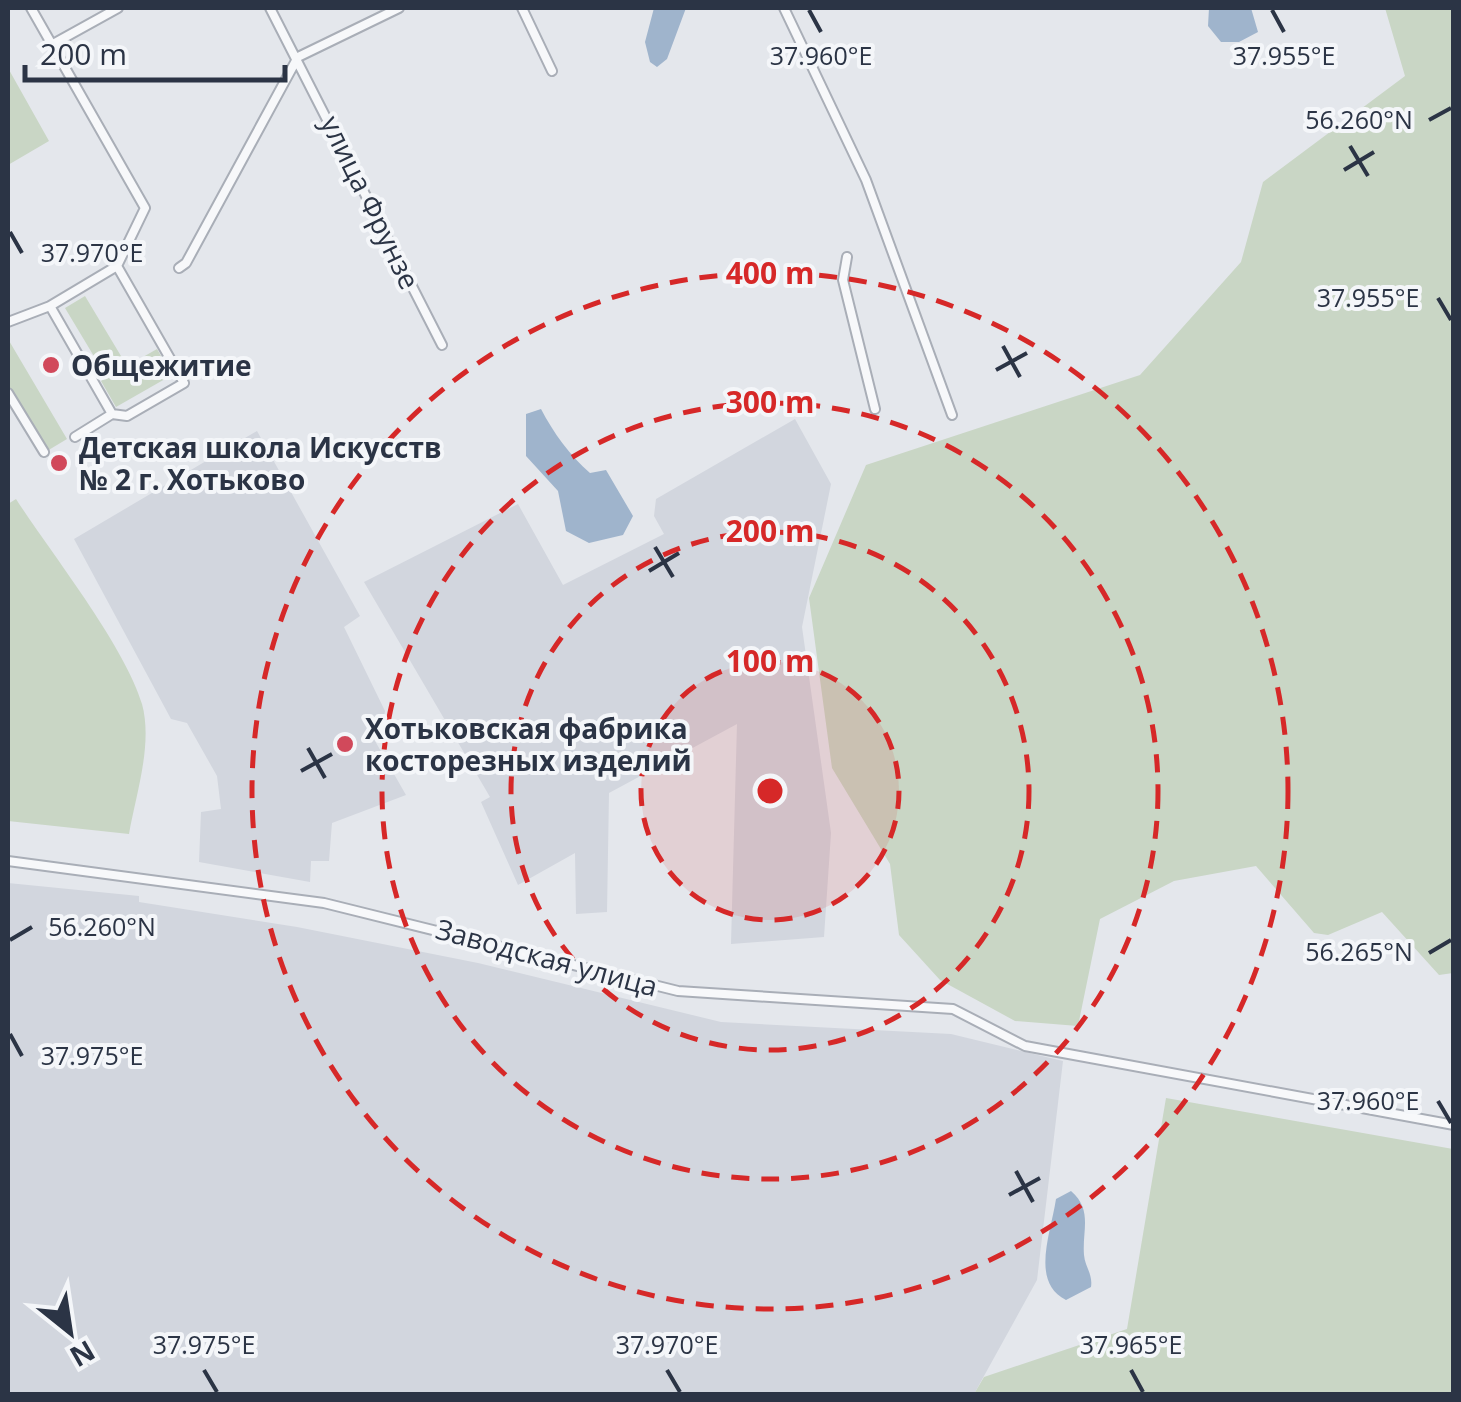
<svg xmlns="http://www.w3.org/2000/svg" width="1461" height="1402" font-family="'Open Sans',sans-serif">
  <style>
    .built { fill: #d2d6de }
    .green { fill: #c9d6c5 }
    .water { fill: #9fb4cc }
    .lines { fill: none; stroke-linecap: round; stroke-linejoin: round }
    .street-casing { stroke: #a9aeb7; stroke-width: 12 }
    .street { stroke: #f7f8fa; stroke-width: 8 }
    .ticks { fill: none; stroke: #2b3445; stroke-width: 4 }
    .ring { fill: none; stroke: #d62828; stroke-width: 5; stroke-dasharray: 18 12 }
    .poi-dot { fill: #d1495b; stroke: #f4f6f9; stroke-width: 4 }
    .labels { text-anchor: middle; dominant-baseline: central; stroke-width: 8; stroke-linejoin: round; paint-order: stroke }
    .street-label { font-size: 28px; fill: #2b3445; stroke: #f4f6f9 }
    .poi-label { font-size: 28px; font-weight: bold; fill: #2b3445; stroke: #f4f6f9; text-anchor: start }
    .ticks-label { font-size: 25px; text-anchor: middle; fill: #2b3445; stroke: #f4f6f9; stroke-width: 8; stroke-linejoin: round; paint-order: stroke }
    .centre { fill: #d62828; stroke: #f4f6f9; stroke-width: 5 }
    .ring-label { font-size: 30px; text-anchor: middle; font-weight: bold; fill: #d62828; stroke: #f4f6f9; stroke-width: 8; stroke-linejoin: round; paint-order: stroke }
  </style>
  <rect width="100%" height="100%" fill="#e4e7ec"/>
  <path class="built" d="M 795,419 L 831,484 L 802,627 L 831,833 L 824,937 L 731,944 L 737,724 L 609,793 L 607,912 L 576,914 L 575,853 L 518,885 L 481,802 L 490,797 L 364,582 L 518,504 L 563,585 L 664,534 L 654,516 L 656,499 Z
    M 257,431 L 360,616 L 344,627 L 385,711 L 384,717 L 367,727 L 406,795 L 332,823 L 329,861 L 311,861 L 310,882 L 199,862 L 201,812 L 221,809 L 217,776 L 187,723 L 171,719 L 74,539 Z
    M 8,883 L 139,896 L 139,902 L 297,927 L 478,963 L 721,1022 L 951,1034 L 1063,1061 L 1037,1280 L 974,1394 L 8,1394 Z"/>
  <path class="green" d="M 1385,8 L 1453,8 L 1453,973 L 1439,975 L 1382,912 L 1328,935 L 1314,933 L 1256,866 L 1174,881 L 1100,919 L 1078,1026 L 1015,1021 L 940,980 L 899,935 L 890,864 L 832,768 L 809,598 L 866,465 L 1140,375 L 1241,262 L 1263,182 L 1405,76 Z
    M 8,68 L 49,141 L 8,165 Z
    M 85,296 L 124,361 L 104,373 L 65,308 Z
    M 8,339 L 67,439 L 47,451 L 8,385 Z
    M 157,349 L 172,375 L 116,407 L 101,381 Z
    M 16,499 C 51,553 125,646 142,704 C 153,744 136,794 129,834 L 8,821 L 8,504 Z
    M 1166,1098 L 1453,1149 L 1453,1394 L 974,1394 L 984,1377 L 1127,1329 Z"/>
  <path class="water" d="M 654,8 L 686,8 L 667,59 L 657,67 L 650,62 L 645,42 Z
    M 1209,8 L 1251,8 L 1258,32 L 1239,42 L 1221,42 L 1208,26 Z
    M 541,409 C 553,432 570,456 590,473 L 606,470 L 633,516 L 623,535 L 589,543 L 566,531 L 558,491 L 526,456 L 526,414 Z
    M 1071,1191 C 1093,1210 1082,1230 1084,1255 C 1085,1267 1093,1274 1091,1287 L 1066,1300 C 1030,1282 1051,1233 1056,1199 Z"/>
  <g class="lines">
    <g class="street-casing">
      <path id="street" d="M 31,8 L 145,208 L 117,266 L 184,383 L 127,416 L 112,414 L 50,306
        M 270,8 L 442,345
        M 522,8 L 552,71
        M 784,8 L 866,180 L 952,415
        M 53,44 L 118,8
        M 847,257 L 843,280 L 875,409
        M 179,268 L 186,263 L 298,57 L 399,8
        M 8,322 L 50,306 L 117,266
        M 8,393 L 44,452
        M 75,437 L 112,414
        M 8,861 L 324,903 L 678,991 L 953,1009 L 1025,1046 L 1454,1125"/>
    </g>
    <use href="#street" class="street"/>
  </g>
  <path class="ticks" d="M 809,10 L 821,32M 1272,10 L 1284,32M 1429,120 L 1451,108M 1350,146 L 1368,176M 1344,170 L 1374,152M 10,232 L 22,253M 1438,298 L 1451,320M 1003,346 L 1020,377M 996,370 L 1027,353M 655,547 L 673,577M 649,571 L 679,553M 308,748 L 325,778M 301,771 L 332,754M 10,940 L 32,927M 1429,953 L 1451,940M 10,1034 L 22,1056M 1438,1101 L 1451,1123M 1016,1171 L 1033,1202M 1009,1195 L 1040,1178M 204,1370 L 217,1392M 667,1370 L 680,1392M 1131,1370 L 1143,1392"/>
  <circle cx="770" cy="791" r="129" fill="#d62828" fill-opacity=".12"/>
  <g class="ring">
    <circle cx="770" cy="791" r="129"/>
    <circle cx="770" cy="791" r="259"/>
    <circle cx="770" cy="791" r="388"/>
    <circle cx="770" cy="791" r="518"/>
  </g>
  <g class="poi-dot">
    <circle cx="51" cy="365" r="10"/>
    <circle cx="59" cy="463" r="10"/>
    <circle cx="345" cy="744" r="10"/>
  </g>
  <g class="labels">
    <g class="street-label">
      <text transform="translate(371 202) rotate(64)">улица Фрунзе</text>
      <text transform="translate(547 957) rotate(15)">Заводская улица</text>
    </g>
    <g class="poi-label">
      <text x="71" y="365">Общежитие</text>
      <text x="79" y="447">Детская школа Искусств<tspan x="79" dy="32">№ 2 г. Хотьково</tspan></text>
      <text x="365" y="728">Хотьковская фабрика<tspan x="365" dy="32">косторезных изделий</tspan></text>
    </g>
  </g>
  <g class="ticks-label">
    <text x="821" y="65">37.960°E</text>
    <text x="1284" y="65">37.955°E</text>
    <text x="1359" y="129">56.260°N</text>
    <text x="92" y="262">37.970°E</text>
    <text x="1368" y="307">37.955°E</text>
    <text x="102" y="936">56.260°N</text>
    <text x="1359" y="961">56.265°N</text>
    <text x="92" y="1065">37.975°E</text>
    <text x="1368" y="1110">37.960°E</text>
    <text x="204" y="1354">37.975°E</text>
    <text x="667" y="1354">37.970°E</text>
    <text x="1131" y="1354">37.965°E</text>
  </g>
  <circle cx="770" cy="791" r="15" class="centre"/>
  <g class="ring-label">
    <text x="770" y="284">400 m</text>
    <text x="770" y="413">300 m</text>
    <text x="770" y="542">200 m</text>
    <text x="770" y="672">100 m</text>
  </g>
  <rect width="1461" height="1402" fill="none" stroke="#2b3445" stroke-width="20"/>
  <g transform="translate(70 1332) rotate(150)" stroke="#f4f6f9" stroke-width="8" paint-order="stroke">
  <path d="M0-8L18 38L0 25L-18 38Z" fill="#2b3445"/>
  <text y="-15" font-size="28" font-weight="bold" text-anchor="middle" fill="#2b3445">N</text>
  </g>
  <path d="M25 65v15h260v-15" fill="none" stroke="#2b3445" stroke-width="5"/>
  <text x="40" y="65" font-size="30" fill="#2b3445" stroke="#f4f6f9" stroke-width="8" paint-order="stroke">200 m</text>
</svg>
